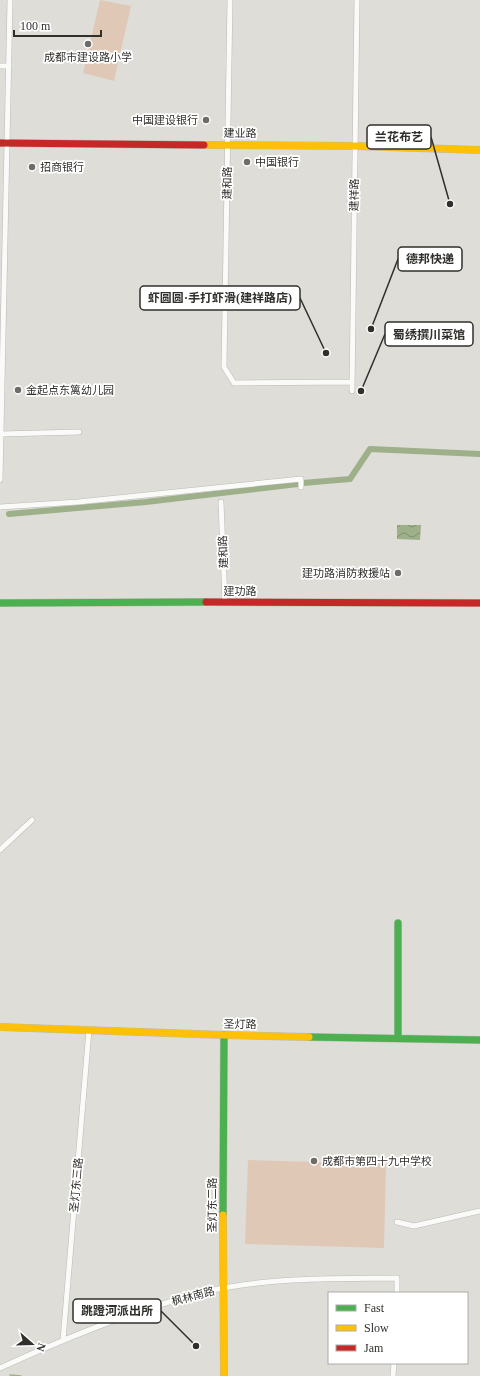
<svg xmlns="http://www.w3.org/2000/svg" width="480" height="1376" font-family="'Times New Roman','Noto Sans SC',serif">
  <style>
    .green { fill: #e0c8b7 }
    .water { fill: url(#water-waves) }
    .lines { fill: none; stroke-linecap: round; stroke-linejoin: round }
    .stream { stroke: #9eb08a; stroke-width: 1.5 }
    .canal { stroke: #9eb08a; stroke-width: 6 }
    .street-casing { stroke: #bbbab5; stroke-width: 6 }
    .fast-casing { stroke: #bbbab5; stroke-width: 8 }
    .slow-casing { stroke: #bbbab5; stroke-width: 8 }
    .jam-casing { stroke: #bbbab5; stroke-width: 8 }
    .street { stroke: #fafaf9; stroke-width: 5 }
    .fast { stroke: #4caf50; stroke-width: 7 }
    .slow { stroke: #ffc107; stroke-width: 7 }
    .jam { stroke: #c62828; stroke-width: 7 }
    .poi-dot { fill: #6d6c68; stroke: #fff; stroke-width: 1.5 }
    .labels { text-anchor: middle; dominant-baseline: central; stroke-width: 3.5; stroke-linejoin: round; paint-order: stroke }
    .poi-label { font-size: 11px; fill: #302f2b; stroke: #fff; text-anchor: start }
    .street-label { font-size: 11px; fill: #302f2b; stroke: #fff }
    .leader { fill: none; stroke: #302f2b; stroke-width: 1.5 }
    .callout-dot { fill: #302f2b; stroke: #fff; stroke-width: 1.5 }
    .callout { fill: #fff; stroke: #302f2b; stroke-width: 1.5 }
    .callout-label { font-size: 12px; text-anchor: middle; font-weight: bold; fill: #302f2b }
  </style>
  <defs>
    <pattern id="water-waves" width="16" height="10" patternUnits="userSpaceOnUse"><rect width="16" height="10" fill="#9eb08a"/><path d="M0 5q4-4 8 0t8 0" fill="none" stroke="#819071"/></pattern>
  </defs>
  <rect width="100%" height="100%" fill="#deddd8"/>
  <path class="green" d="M 100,0 L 131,6 L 114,81 L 83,73 Z
    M 248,1160 L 386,1164 L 384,1248 L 245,1244 Z"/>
  <path class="water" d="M 397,525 L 421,525 L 420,540 L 397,539 Z"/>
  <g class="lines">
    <path class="stream" d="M 10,1375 L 21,1376"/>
    <path class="canal" d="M 303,483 L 350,479 L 370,449 L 480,454
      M 9,514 L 146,502 L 298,484"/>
    <g class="street-casing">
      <path id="street" d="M 230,0 L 224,367 L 234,383 L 352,382
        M 0,66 L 9,66
        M 352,391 L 357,0
        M 1,434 L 79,432
        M 0,480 L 10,0
        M 221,502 L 225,602
        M 0,507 L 78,502 L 301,479 L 301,487
        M 0,850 L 32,820
        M 397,1222 L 414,1226 L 480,1211
        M 63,1340 L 89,1030
        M 0,1368 C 55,1343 111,1319 169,1302 C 181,1299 192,1295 204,1292 C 267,1277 333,1279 397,1278 L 397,1293
        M 393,1376 L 394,1363"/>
    </g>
    <g class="fast-casing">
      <path id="fast" d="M 0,603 L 206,602
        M 398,923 L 398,1038
        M 309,1037 L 480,1040
        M 223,1215 L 224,1035"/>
    </g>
    <g class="slow-casing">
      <path id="slow" d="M 204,145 L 355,146 L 480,150
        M 0,1027 L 224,1035 L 309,1037
        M 223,1215 L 224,1376"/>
    </g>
    <g class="jam-casing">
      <path id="jam" d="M 0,143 L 204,145
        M 206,602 L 480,603"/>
    </g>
    <use href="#street" class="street"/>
    <use href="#fast" class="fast"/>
    <use href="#slow" class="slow"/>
    <use href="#jam" class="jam"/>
  </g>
  <g class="poi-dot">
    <circle cx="88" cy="44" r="4"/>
    <circle cx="206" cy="120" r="4"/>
    <circle cx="247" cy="162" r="4"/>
    <circle cx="32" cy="167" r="4"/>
    <circle cx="18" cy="390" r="4"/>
    <circle cx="398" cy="573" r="4"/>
    <circle cx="314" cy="1161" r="4"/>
  </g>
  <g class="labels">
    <g class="poi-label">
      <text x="88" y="57" text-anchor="middle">成都市建设路小学</text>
      <text x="198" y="120" text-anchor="end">中国建设银行</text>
      <text x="255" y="162">中国银行</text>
      <text x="40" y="167">招商银行</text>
      <text x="26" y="390">金起点东篱幼儿园</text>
      <text x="390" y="573" text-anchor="end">建功路消防救援站</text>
      <text x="322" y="1161">成都市第四十九中学校</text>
    </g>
    <g class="street-label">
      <text transform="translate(240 133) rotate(1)">建业路</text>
      <text transform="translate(227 183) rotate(-89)">建和路</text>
      <text transform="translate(354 195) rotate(-89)">建祥路</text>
      <text transform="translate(223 552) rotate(-92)">建和路</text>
      <text x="240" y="591">建功路</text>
      <text transform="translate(240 1024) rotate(1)">圣灯路</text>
      <text transform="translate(76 1185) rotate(-85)">圣灯东三路</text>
      <text transform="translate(212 1205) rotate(-90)">圣灯东二路</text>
      <text transform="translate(193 1296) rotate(-15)">枫林南路</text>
    </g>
  </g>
  <path class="leader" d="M450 204L431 137M371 329L398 259M326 353L300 298M361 391L385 334M196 1346L161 1311"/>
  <g class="callout-dot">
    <circle cx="450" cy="204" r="4"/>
    <circle cx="371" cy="329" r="4"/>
    <circle cx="326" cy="353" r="4"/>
    <circle cx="361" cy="391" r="4"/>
    <circle cx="196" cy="1346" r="4"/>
  </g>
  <g class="callout">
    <rect x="367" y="125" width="64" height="24" rx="4"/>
    <rect x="398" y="247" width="64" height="24" rx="4"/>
    <rect x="140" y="286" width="160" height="24" rx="4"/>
    <rect x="385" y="322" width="88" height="24" rx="4"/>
    <rect x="73" y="1299" width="88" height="24" rx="4"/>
  </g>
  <g class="callout-label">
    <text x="399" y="141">兰花布艺</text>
    <text x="430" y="263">德邦快递</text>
    <text x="220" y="302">虾圆圆·手打虾滑(建祥路店)</text>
    <text x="429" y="339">蜀绣撰川菜馆</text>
    <text x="117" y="1315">跳蹬河派出所</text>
  </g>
  <rect x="328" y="1292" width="140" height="72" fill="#ffffff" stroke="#acacaa"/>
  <rect x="336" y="1305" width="20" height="6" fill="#4caf50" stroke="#acacaa"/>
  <text x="364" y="1312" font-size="12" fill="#302f2b">Fast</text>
  <rect x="336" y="1325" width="20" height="6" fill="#ffc107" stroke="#acacaa"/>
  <text x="364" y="1332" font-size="12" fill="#302f2b">Slow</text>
  <rect x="336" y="1345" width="20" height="6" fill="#c62828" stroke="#acacaa"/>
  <text x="364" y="1352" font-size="12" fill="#302f2b">Jam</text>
  <g transform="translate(32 1344) rotate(110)" stroke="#ffffff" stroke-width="3" paint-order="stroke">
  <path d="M0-3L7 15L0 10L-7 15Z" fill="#302f2b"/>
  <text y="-6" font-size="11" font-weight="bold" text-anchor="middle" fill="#302f2b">N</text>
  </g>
  <path d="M14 30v6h87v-6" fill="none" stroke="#302f2b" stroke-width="2"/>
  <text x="20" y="30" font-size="12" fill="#302f2b" stroke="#ffffff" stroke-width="3" paint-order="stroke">100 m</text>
</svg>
